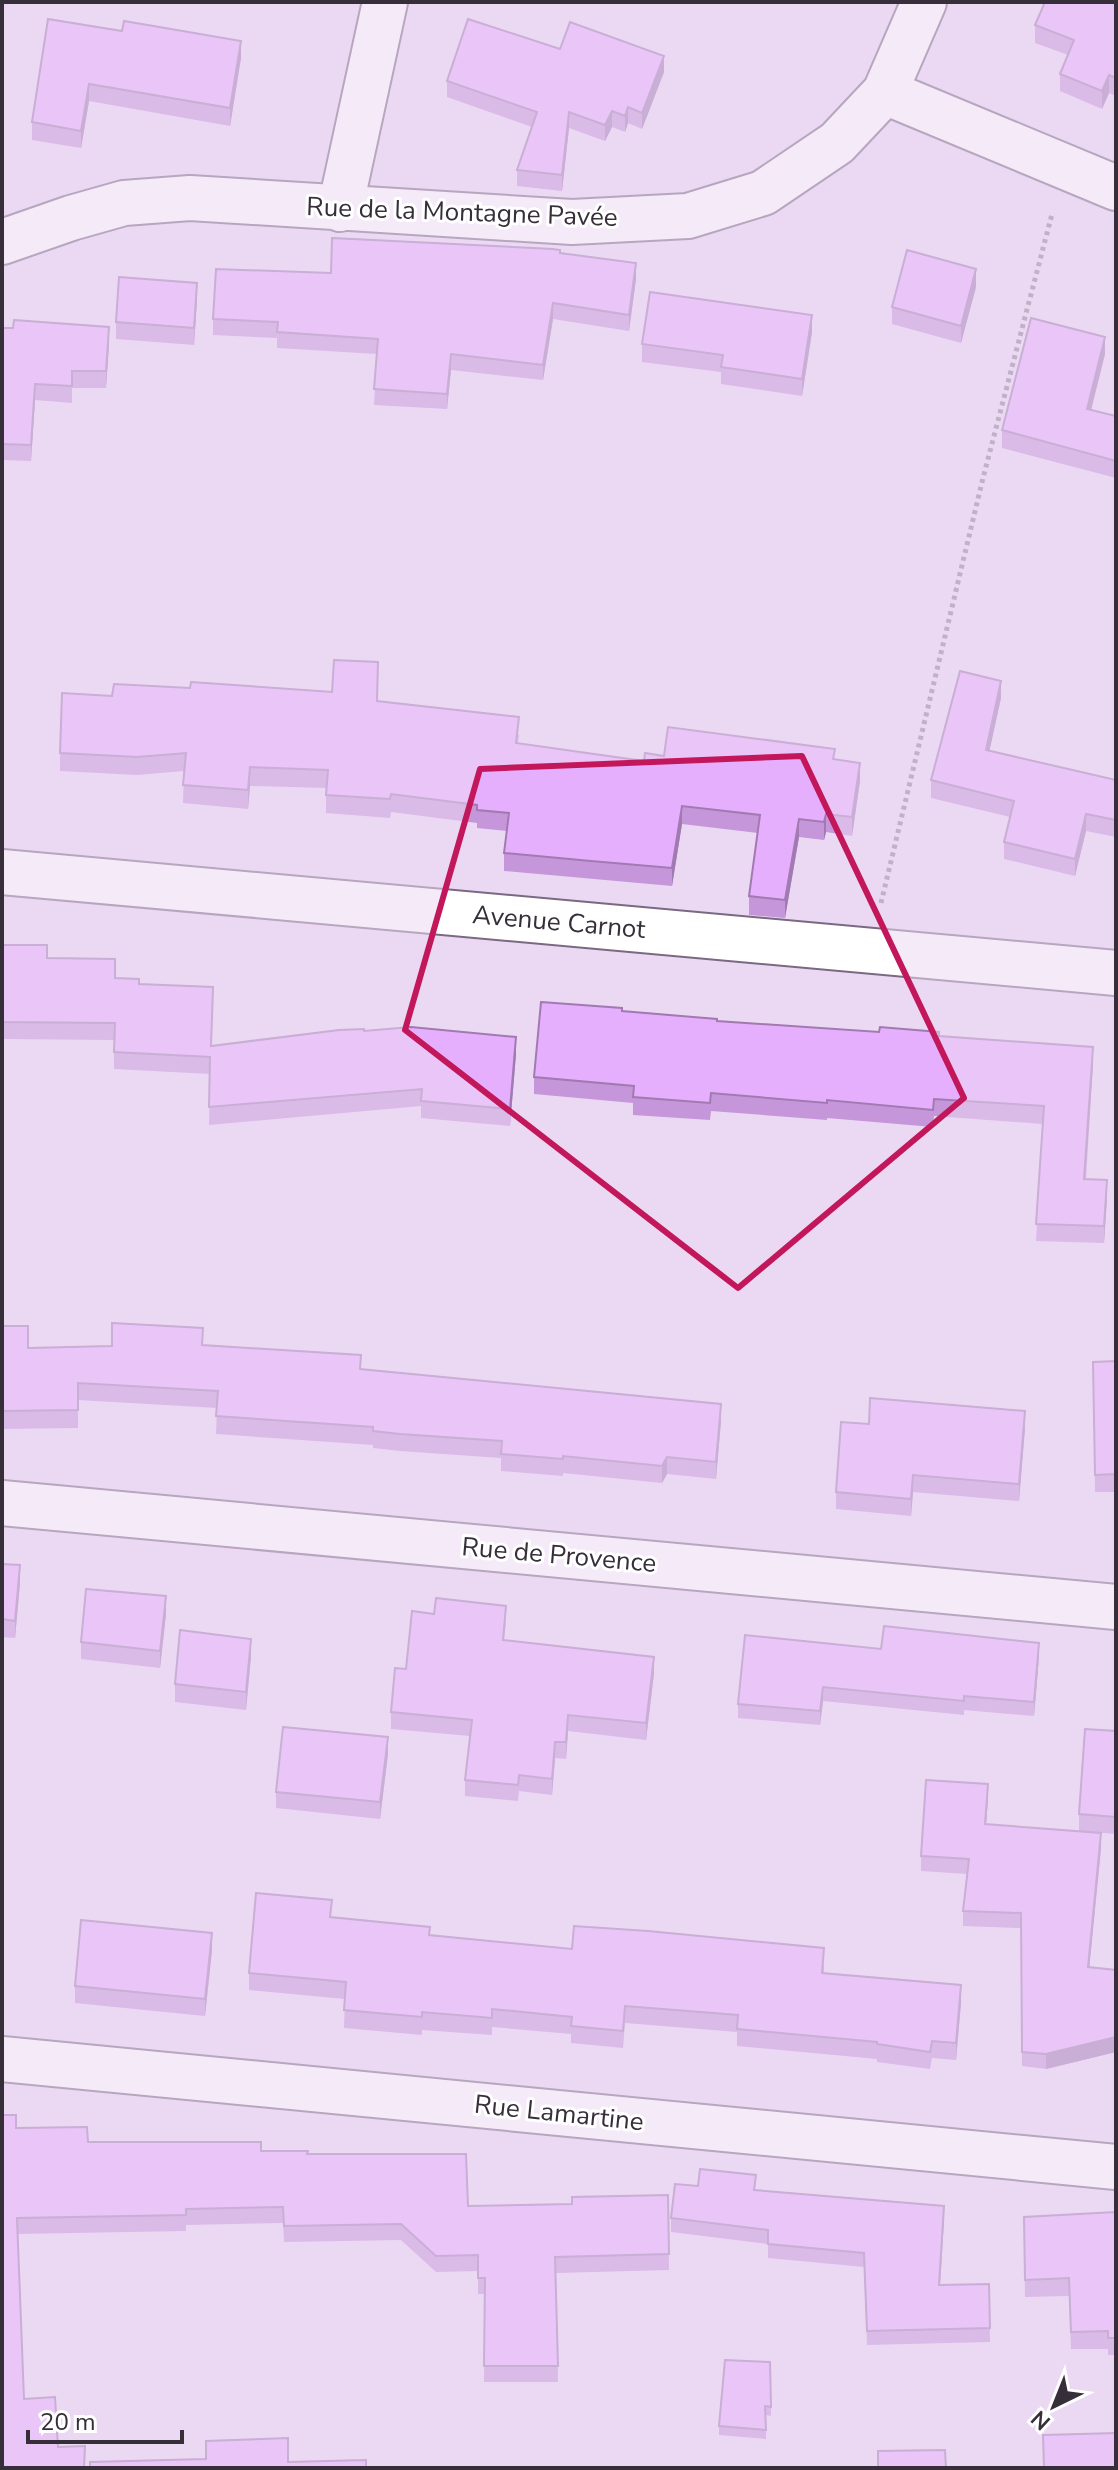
<svg xmlns="http://www.w3.org/2000/svg" width="1118" height="2470" font-family="'Nunito Sans',sans-serif">
  <style>
    .lines { fill: none; stroke-linecap: round; stroke-linejoin: round }
    .minor-casing { stroke: #7a6981; stroke-width: 48 }
    .path { stroke: #8e8294; stroke-width: 5; stroke-dasharray: 4 4; stroke-linecap: butt }
    .minor { stroke: #fff; stroke-width: 44 }
    .wall { fill: #c696da }
    .shaded-wall { fill: #a17ab1 }
    .building { fill: #e6affd; stroke: #a17ab1; stroke-width: 2 }
    .marked { fill: none; stroke: #c2185b; stroke-width: 6; stroke-linejoin: round }
    .labels { text-anchor: middle; dominant-baseline: central; stroke-width: 6; stroke-linejoin: round; paint-order: stroke }
    .street-label { font-size: 26px; fill: #362f3a; stroke: #fff }
  </style>
  <rect width="100%" height="100%" fill="#ebd9f3"/>
  <g class="lines">
    <g class="minor-casing">
      <path id="minor" d="M 885,92 L 1116,188
        M 340,209 L 385,2
        M 2,242 L 71,218 L 124,203 L 190,198 L 572,222 L 688,216 L 763,193 L 837,143 L 885,92 L 924,2
        M 2,872 L 1116,973
        M 2,1503 L 1116,1607
        M 2,2059 L 1116,2167"/>
    </g>
    <path class="path" d="M 881,903 L 983,478 L 1052,214"/>
    <use href="#minor" class="minor"/>
  </g>
  <path class="wall" d="M 1116,2 L 1116,96 L 1109,93 L 1102,109 L 1060,91 L 1060,74 L 1068,55 L 1035,43 L 1035,25 Z
    M 48,19 L 241,58 L 230,126 L 89,101 L 81,148 L 32,140 L 32,122 Z
    M 560,49 L 664,72 L 642,129 L 628,123 L 625,132 L 612,127 L 605,141 L 569,128 L 562,191 L 517,186 L 517,170 L 532,127 L 447,97 L 447,81 Z
    M 560,253 L 636,279 L 629,331 L 553,319 L 543,380 L 451,370 L 447,409 L 374,405 L 377,354 L 277,348 L 277,338 L 213,335 L 213,319 L 331,273 Z
    M 976,287 L 961,343 L 892,324 L 892,307 Z
    M 197,300 L 194,345 L 116,339 L 116,322 Z
    M 2,328 L 109,344 L 106,388 L 72,388 L 72,403 L 35,400 L 31,461 L 2,460 Z
    M 812,332 L 802,396 L 721,384 L 721,372 L 642,362 L 642,344 Z
    M 1105,354 L 1091,410 L 1116,416 L 1116,478 L 1002,448 L 1002,430 Z
    M 378,681 L 377,701 L 519,735 L 518,743 L 644,761 L 664,756 L 835,759 L 860,781 L 852,836 L 826,832 L 824,840 L 799,837 L 785,918 L 749,915 L 749,896 L 758,833 L 682,824 L 672,886 L 504,871 L 504,853 L 507,831 L 477,828 L 477,823 L 391,812 L 390,818 L 326,813 L 326,788 L 250,786 L 248,809 L 183,803 L 184,771 L 137,775 L 60,771 L 60,753 L 112,696 L 190,688 L 332,692 Z
    M 1001,698 L 989,751 L 1116,780 L 1116,837 L 1086,831 L 1075,876 L 1004,859 L 1004,842 L 1010,817 L 931,798 L 931,780 Z
    M 2,945 L 139,984 L 211,1046 L 364,1031 L 516,1054 L 510,1126 L 421,1118 L 421,1106 L 209,1125 L 210,1074 L 114,1069 L 114,1040 L 2,1039 Z
    M 622,1011 L 717,1021 L 939,1036 L 1093,1064 L 1086,1179 L 1107,1198 L 1104,1243 L 1036,1241 L 1043,1124 L 934,1116 L 933,1127 L 827,1118 L 827,1120 L 711,1111 L 710,1120 L 633,1115 L 633,1103 L 534,1094 L 534,1077 Z
    M 2,1326 L 28,1348 L 203,1345 L 361,1370 L 721,1421 L 716,1479 L 667,1474 L 662,1483 L 563,1473 L 563,1476 L 501,1471 L 501,1458 L 400,1451 L 373,1448 L 373,1445 L 216,1434 L 217,1408 L 78,1400 L 78,1428 L 2,1429 Z
    M 1116,1361 L 1116,1492 L 1095,1492 L 1093,1362 Z
    M 869,1424 L 1025,1428 L 1019,1501 L 913,1492 L 911,1516 L 836,1509 L 836,1492 Z
    M 2,1564 L 20,1583 L 15,1638 L 2,1637 Z
    M 166,1614 L 160,1668 L 81,1659 L 81,1642 Z
    M 506,1622 L 504,1640 L 654,1673 L 646,1740 L 568,1731 L 566,1759 L 555,1758 L 552,1795 L 519,1791 L 518,1801 L 465,1796 L 465,1780 L 470,1736 L 391,1729 L 391,1712 L 406,1669 Z
    M 881,1649 L 1039,1657 L 1034,1716 L 964,1710 L 964,1715 L 823,1701 L 820,1725 L 738,1718 L 738,1704 Z
    M 251,1656 L 246,1710 L 175,1702 L 175,1684 Z
    M 1116,1731 L 1116,1834 L 1079,1831 L 1079,1814 Z
    M 388,1754 L 380,1819 L 276,1808 L 276,1792 Z
    M 988,1799 L 986,1824 L 1101,1848 L 1089,1967 L 1116,1970 L 1116,2052 L 1046,2069 L 1022,2066 L 1021,1928 L 963,1926 L 963,1911 L 967,1874 L 921,1871 L 921,1856 Z
    M 332,1918 L 430,1935 L 572,1949 L 824,1965 L 824,1973 L 961,2003 L 956,2060 L 932,2058 L 930,2069 L 877,2062 L 877,2059 L 737,2046 L 737,2032 L 625,2023 L 623,2048 L 571,2043 L 571,2034 L 492,2027 L 492,2035 L 422,2030 L 422,2035 L 344,2028 L 345,1999 L 249,1990 L 249,1973 Z
    M 212,1950 L 205,2016 L 75,2003 L 75,1986 Z
    M 16,2128 L 88,2142 L 308,2154 L 468,2206 L 572,2204 L 668,2195 L 669,2270 L 556,2273 L 558,2382 L 484,2382 L 485,2294 L 478,2294 L 478,2271 L 436,2272 L 401,2240 L 284,2242 L 283,2223 L 186,2225 L 186,2231 L 17,2234 Z
    M 755,2191 L 944,2220 L 940,2285 L 989,2284 L 990,2342 L 867,2345 L 864,2267 L 768,2258 L 768,2244 L 671,2232 L 671,2218 Z
    M 1024,2217 L 1116,2235 L 1116,2355 L 1108,2355 L 1108,2349 L 1071,2349 L 1069,2296 L 1025,2297 Z
    M 770,2362 L 771,2416 L 766,2415 L 766,2439 L 719,2435 L 719,2426 Z"/>
  <path class="shaded-wall" d="M 241,41 L 241,58 L 230,126 L 230,108 Z
    M 664,56 L 664,72 L 642,129 L 642,113 Z
    M 1109,75 L 1109,93 L 1102,109 L 1102,91 Z
    M 89,84 L 89,101 L 81,148 L 81,131 Z
    M 628,107 L 628,123 L 625,132 L 625,116 Z
    M 612,111 L 612,127 L 605,141 L 605,125 Z
    M 569,112 L 569,128 L 562,191 L 562,175 Z
    M 636,263 L 636,279 L 629,331 L 629,315 Z
    M 976,269 L 976,287 L 961,343 L 961,326 Z
    M 197,283 L 197,300 L 194,345 L 194,328 Z
    M 553,303 L 553,319 L 543,380 L 543,365 Z
    M 812,315 L 812,332 L 802,396 L 802,379 Z
    M 109,327 L 109,344 L 106,388 L 106,371 Z
    M 1105,337 L 1105,354 L 1087,426 L 1087,409 Z
    M 451,354 L 451,370 L 447,409 L 447,394 Z
    M 35,384 L 35,400 L 31,461 L 31,445 Z
    M 1001,681 L 1001,698 L 986,767 L 986,750 Z
    M 860,763 L 860,781 L 852,836 L 852,817 Z
    M 250,767 L 250,786 L 248,809 L 248,790 Z
    M 682,806 L 682,824 L 672,886 L 672,868 Z
    M 826,814 L 826,832 L 824,840 L 824,822 Z
    M 1086,814 L 1086,831 L 1075,876 L 1075,859 Z
    M 799,819 L 799,837 L 785,918 L 785,900 Z
    M 516,1037 L 516,1054 L 510,1126 L 510,1109 Z
    M 1093,1047 L 1093,1064 L 1084,1196 L 1084,1179 Z
    M 1107,1180 L 1107,1198 L 1104,1243 L 1104,1226 Z
    M 721,1404 L 721,1421 L 716,1479 L 716,1462 Z
    M 1025,1411 L 1025,1428 L 1019,1501 L 1019,1484 Z
    M 667,1457 L 667,1474 L 662,1483 L 662,1466 Z
    M 913,1475 L 913,1492 L 911,1516 L 911,1499 Z
    M 20,1565 L 20,1583 L 15,1638 L 15,1621 Z
    M 166,1596 L 166,1614 L 160,1668 L 160,1651 Z
    M 251,1639 L 251,1656 L 246,1710 L 246,1692 Z
    M 1039,1643 L 1039,1657 L 1034,1716 L 1034,1702 Z
    M 654,1657 L 654,1673 L 646,1740 L 646,1723 Z
    M 823,1687 L 823,1701 L 820,1725 L 820,1711 Z
    M 568,1715 L 568,1731 L 566,1759 L 566,1742 Z
    M 388,1737 L 388,1754 L 380,1819 L 380,1802 Z
    M 555,1742 L 555,1758 L 552,1795 L 552,1779 Z
    M 988,1784 L 988,1799 L 985,1839 L 985,1824 Z
    M 1101,1833 L 1101,1848 L 1088,1981 L 1088,1967 Z
    M 212,1933 L 212,1950 L 205,2016 L 205,1999 Z
    M 961,1985 L 961,2003 L 956,2060 L 956,2043 Z
    M 1116,2037 L 1116,2052 L 1046,2069 L 1046,2054 Z
    M 944,2206 L 944,2220 L 939,2299 L 939,2285 Z"/>
  <path class="building" d="M 1045,2 L 1116,2 L 1116,78 L 1109,75 L 1102,91 L 1060,74 L 1074,40 L 1035,25 Z
    M 48,19 L 122,31 L 124,21 L 241,41 L 230,108 L 89,84 L 81,131 L 32,122 Z
    M 468,19 L 560,49 L 570,22 L 664,56 L 642,113 L 628,107 L 625,116 L 612,111 L 605,125 L 569,112 L 562,175 L 517,170 L 537,112 L 447,81 Z
    M 332,238 L 553,249 L 560,250 L 560,253 L 636,263 L 629,315 L 553,303 L 543,365 L 451,354 L 447,394 L 374,389 L 378,339 L 277,332 L 278,322 L 213,319 L 216,269 L 331,273 Z
    M 907,250 L 976,269 L 961,326 L 892,307 Z
    M 119,277 L 197,283 L 194,328 L 116,322 Z
    M 650,292 L 812,315 L 802,379 L 721,367 L 723,355 L 642,344 Z
    M 1031,318 L 1105,337 L 1087,409 L 1116,416 L 1116,461 L 1002,430 Z
    M 14,320 L 109,327 L 106,371 L 72,371 L 72,386 L 35,384 L 31,445 L 2,444 L 2,328 L 13,328 Z
    M 334,660 L 378,662 L 377,701 L 519,717 L 516,743 L 644,761 L 645,753 L 664,756 L 668,727 L 835,749 L 833,759 L 860,763 L 852,817 L 826,814 L 824,822 L 799,819 L 785,900 L 749,896 L 760,815 L 682,806 L 672,868 L 591,861 L 504,853 L 509,813 L 477,810 L 477,805 L 391,794 L 390,799 L 326,795 L 328,770 L 250,767 L 248,790 L 183,785 L 186,753 L 137,757 L 60,753 L 62,693 L 112,696 L 114,684 L 190,688 L 191,682 L 332,692 Z
    M 960,671 L 1001,681 L 986,750 L 1116,780 L 1116,820 L 1086,814 L 1075,859 L 1004,842 L 1014,801 L 931,780 Z
    M 2,945 L 47,945 L 47,958 L 115,959 L 115,978 L 139,979 L 139,984 L 213,987 L 211,1046 L 339,1030 L 364,1029 L 364,1031 L 411,1027 L 516,1037 L 510,1109 L 421,1101 L 422,1089 L 209,1107 L 210,1057 L 114,1052 L 115,1023 L 2,1022 Z
    M 541,1002 L 622,1008 L 622,1011 L 717,1019 L 717,1021 L 879,1032 L 880,1027 L 939,1032 L 939,1036 L 1093,1047 L 1084,1179 L 1107,1180 L 1104,1226 L 1036,1224 L 1044,1106 L 934,1099 L 933,1110 L 827,1100 L 827,1103 L 711,1093 L 710,1103 L 633,1097 L 634,1086 L 534,1077 Z
    M 112,1323 L 203,1328 L 202,1345 L 361,1355 L 360,1369 L 721,1404 L 716,1462 L 667,1457 L 662,1466 L 563,1456 L 563,1459 L 501,1454 L 502,1441 L 400,1434 L 373,1431 L 373,1427 L 216,1416 L 218,1391 L 78,1383 L 78,1410 L 2,1411 L 2,1326 L 28,1326 L 28,1348 L 112,1346 Z
    M 1116,1361 L 1116,1474 L 1095,1475 L 1093,1362 Z
    M 870,1398 L 1025,1411 L 1019,1484 L 913,1475 L 911,1499 L 836,1492 L 841,1422 L 869,1424 Z
    M 2,1564 L 20,1565 L 15,1621 L 2,1619 Z
    M 86,1589 L 166,1596 L 160,1651 L 81,1642 Z
    M 436,1598 L 506,1606 L 503,1640 L 654,1657 L 646,1723 L 568,1715 L 566,1742 L 555,1742 L 552,1779 L 519,1775 L 518,1785 L 465,1780 L 472,1720 L 391,1712 L 395,1668 L 406,1669 L 412,1611 L 434,1614 Z
    M 884,1626 L 1039,1643 L 1034,1702 L 964,1696 L 964,1701 L 823,1687 L 820,1711 L 738,1704 L 745,1635 L 881,1649 Z
    M 180,1630 L 251,1639 L 246,1692 L 175,1684 Z
    M 283,1727 L 388,1737 L 380,1802 L 276,1792 Z
    M 1085,1729 L 1116,1731 L 1116,1817 L 1079,1814 Z
    M 926,1780 L 988,1784 L 985,1824 L 1101,1833 L 1088,1967 L 1116,1970 L 1116,2037 L 1046,2054 L 1022,2052 L 1021,1913 L 963,1911 L 969,1859 L 921,1856 Z
    M 256,1893 L 332,1900 L 330,1917 L 430,1927 L 429,1935 L 572,1949 L 574,1926 L 648,1931 L 824,1948 L 822,1973 L 961,1985 L 956,2043 L 932,2041 L 930,2052 L 877,2044 L 877,2042 L 737,2029 L 738,2015 L 625,2006 L 623,2031 L 571,2026 L 572,2017 L 492,2009 L 492,2018 L 422,2012 L 422,2017 L 344,2010 L 346,1982 L 249,1973 Z
    M 81,1920 L 212,1933 L 205,1999 L 75,1986 Z
    M 2,2115 L 16,2115 L 16,2128 L 87,2127 L 88,2142 L 261,2142 L 261,2151 L 308,2151 L 307,2154 L 466,2154 L 468,2206 L 572,2204 L 572,2197 L 668,2195 L 669,2254 L 555,2257 L 558,2366 L 484,2366 L 485,2278 L 478,2278 L 478,2255 L 436,2256 L 401,2224 L 284,2226 L 283,2207 L 186,2209 L 186,2215 L 17,2218 L 24,2399 L 55,2397 L 58,2447 L 85,2446 L 84,2468 L 2,2468 Z
    M 700,2169 L 756,2175 L 754,2190 L 944,2206 L 939,2285 L 989,2284 L 990,2328 L 867,2331 L 864,2253 L 768,2244 L 768,2230 L 671,2218 L 675,2184 L 698,2186 Z
    M 1115,2212 L 1116,2338 L 1108,2338 L 1108,2331 L 1071,2332 L 1069,2278 L 1025,2280 L 1024,2217 Z
    M 725,2360 L 770,2362 L 771,2407 L 765,2406 L 766,2430 L 719,2426 Z
    M 1116,2433 L 1116,2468 L 1044,2468 L 1043,2435 Z
    M 288,2438 L 288,2462 L 366,2460 L 366,2468 L 90,2468 L 90,2462 L 206,2459 L 206,2441 Z
    M 945,2450 L 946,2468 L 878,2468 L 878,2451 Z"/>
  <path d="M0 0H1118V2470H0ZM 802,756 L 964,1098 L 738,1288 L 405,1030 L 480,769 Z" fill="#ebd9f3" fill-opacity=".55" fill-rule="evenodd"/>
  <path class="marked" d="M 802,756 L 964,1098 L 738,1288 L 405,1030 L 480,769 Z"/>
  <g class="labels">
    <g class="street-label">
      <text transform="translate(462 212) rotate(2)">Rue de la Montagne Pavée</text>
      <text transform="translate(559 922) rotate(5)">Avenue Carnot</text>
      <text transform="translate(559 1555) rotate(5)">Rue de Provence</text>
      <text transform="translate(559 2113) rotate(6)">Rue Lamartine</text>
    </g>
  </g>
  <rect width="1118" height="2470" fill="none" stroke="#362f3a" stroke-width="8"/>
  <g transform="translate(1054 2406) rotate(223)" stroke="#ffffff" stroke-width="6" paint-order="stroke">
  <path d="M0-6L14 30L0 20L-14 30Z" fill="#362f3a"/>
  <text y="-12" font-size="22" font-weight="bold" text-anchor="middle" fill="#362f3a">N</text>
  </g>
  <path d="M28 2430v12h154v-12" fill="none" stroke="#362f3a" stroke-width="4"/>
  <text x="40" y="2430" font-size="24" fill="#362f3a" stroke="#ffffff" stroke-width="6" paint-order="stroke">20 m</text>
</svg>
